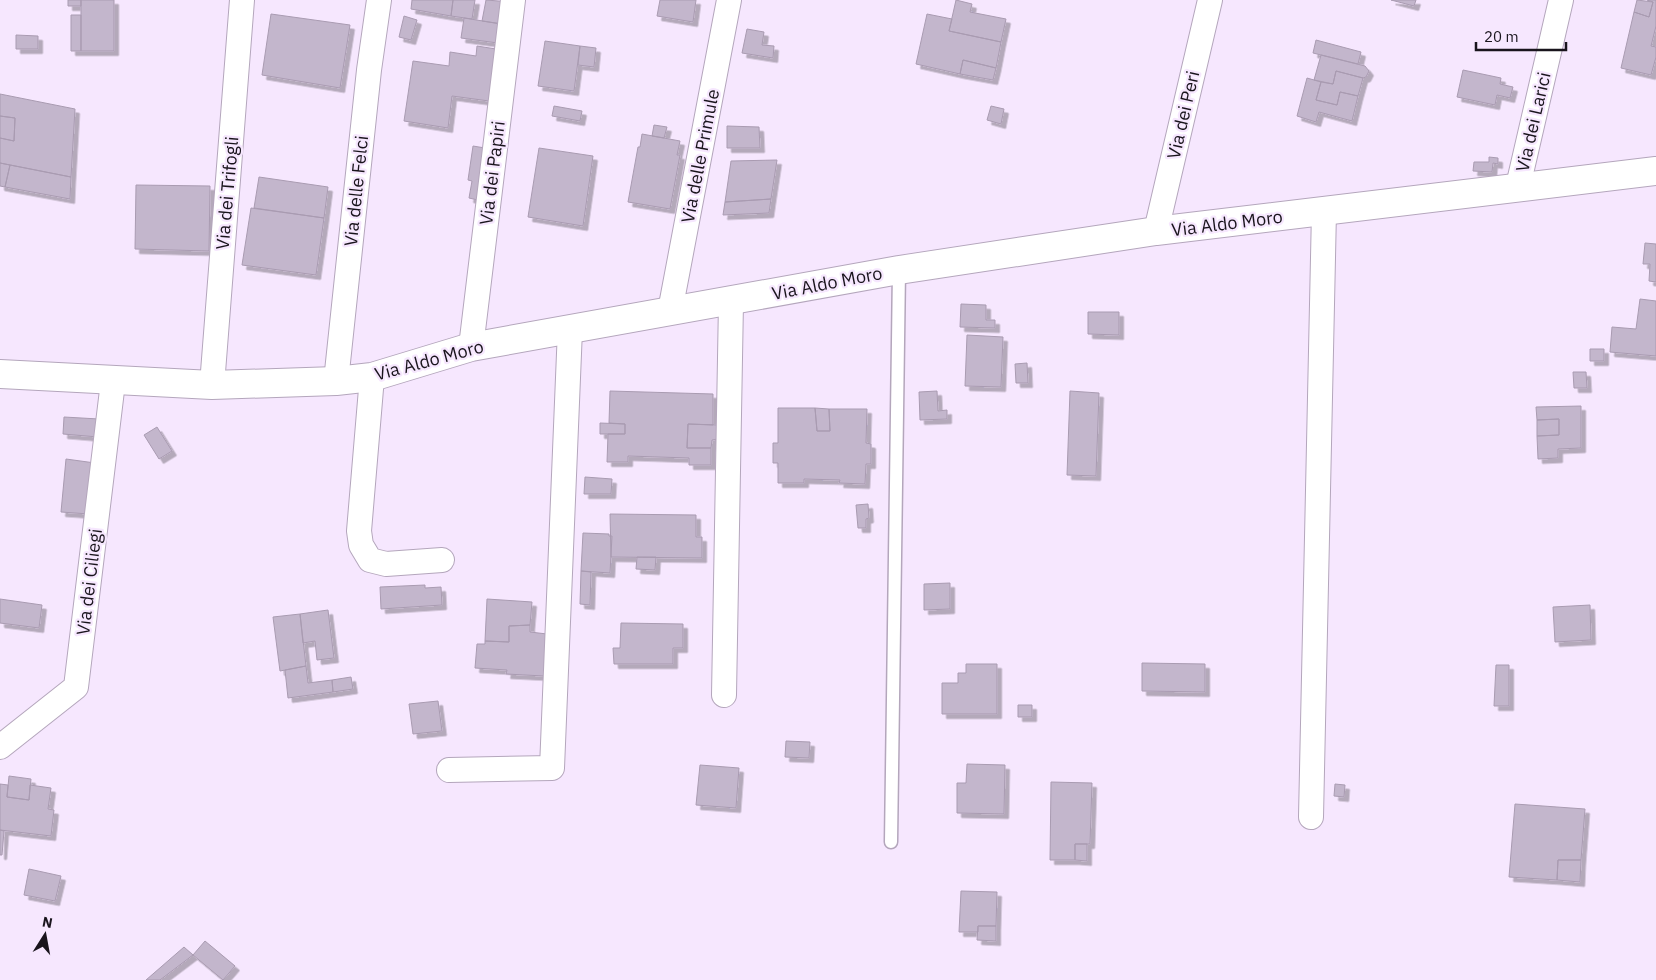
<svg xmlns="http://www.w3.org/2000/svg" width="1656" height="980" font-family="'IBM Plex Sans',sans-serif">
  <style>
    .building { fill: #c3b6cc; stroke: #a99bb1; filter: url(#shadow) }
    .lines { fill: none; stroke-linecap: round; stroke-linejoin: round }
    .lane-casing { stroke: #b4a6bc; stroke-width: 15 }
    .street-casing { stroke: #b4a6bc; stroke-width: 26 }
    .secondary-casing { stroke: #b4a6bc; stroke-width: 30 }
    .lane { stroke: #fff; stroke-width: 12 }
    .street { stroke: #fff; stroke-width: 24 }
    .secondary { stroke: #fff; stroke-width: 28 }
    .labels { text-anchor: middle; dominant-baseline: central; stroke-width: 4.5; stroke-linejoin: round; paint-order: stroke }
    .street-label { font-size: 18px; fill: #19141c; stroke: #f6e7fe }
  </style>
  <defs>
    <filter id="shadow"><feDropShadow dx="4.5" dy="4.5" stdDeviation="0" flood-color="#0004"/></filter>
  </defs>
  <rect width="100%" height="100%" fill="#f6e7fe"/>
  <path class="building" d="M 68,0 L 81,0 L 81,6 L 68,6 Z
    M 81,0 L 114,0 L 114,51 L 81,51 Z
    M 412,0 L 453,0 L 451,16 L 411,9 Z
    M 453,0 L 475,0 L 472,19 L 451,16 Z
    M 486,0 L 511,2 L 508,25 L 482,21 Z
    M 660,0 L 696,0 L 693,22 L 657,16 Z
    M 956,0 L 972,4 L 970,12 L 1006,19 L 1001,42 L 949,31 Z
    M 1391,0 L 1416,0 L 1414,6 Z
    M 1637,0 L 1653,2 L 1649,17 L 1634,12 Z
    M 1647,0 L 1656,0 L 1656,26 L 1651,46 L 1656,47 L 1656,57 L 1651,75 L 1621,68 L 1634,12 L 1649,17 L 1653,2 Z
    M 271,14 L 350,25 L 340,88 L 262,75 Z
    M 927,14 L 952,19 L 949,31 L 1001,42 L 996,68 L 963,60 L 960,74 L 916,64 Z
    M 71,15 L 81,15 L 81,51 L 71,51 Z
    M 404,16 L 417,20 L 411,40 L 399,37 Z
    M 464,18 L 508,25 L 505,44 L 461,38 Z
    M 747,29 L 764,32 L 762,45 L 774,46 L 773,58 L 742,53 Z
    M 16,35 L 38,36 L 38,49 L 16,49 Z
    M 1316,40 L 1361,52 L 1358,64 L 1313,53 Z
    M 545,41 L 580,46 L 574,91 L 538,86 Z
    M 477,46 L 496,49 L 489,101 L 452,96 L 448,128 L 404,121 L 413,61 L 449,66 L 450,52 L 476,56 Z
    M 580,46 L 596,48 L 594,67 L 578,65 Z
    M 1321,55 L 1365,66 L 1369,71 L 1366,77 L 1363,78 L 1336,71 L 1333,84 L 1314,80 Z
    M 963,60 L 996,68 L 993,80 L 960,74 Z
    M 1463,70 L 1501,78 L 1500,84 L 1513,87 L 1510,98 L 1497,95 L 1495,105 L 1457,97 Z
    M 1336,71 L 1363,78 L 1358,96 L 1340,92 L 1337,105 L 1316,100 L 1321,82 L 1333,84 Z
    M 1307,78 L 1321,82 L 1316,100 L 1337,105 L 1340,92 L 1358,96 L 1352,121 L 1319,112 L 1316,122 L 1297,116 Z
    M 0,94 L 75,109 L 71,177 L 0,163 L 0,138 L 14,141 L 15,118 L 0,116 Z
    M 554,106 L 582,111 L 580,121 L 552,116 Z
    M 991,106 L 1004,109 L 1001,124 L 987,120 Z
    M 0,116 L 15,118 L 14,141 L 0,138 Z
    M 654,125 L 667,127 L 664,138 L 652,136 Z
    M 727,126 L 759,127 L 760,148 L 727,148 Z
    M 642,134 L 680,141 L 677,155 L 680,155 L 670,209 L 628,202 L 638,147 L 640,147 Z
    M 473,146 L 491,149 L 482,201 L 469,198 L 472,181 L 468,180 Z
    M 539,148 L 593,156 L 583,226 L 528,217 Z
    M 1489,157 L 1498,158 L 1498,164 L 1493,163 L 1492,172 L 1473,171 L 1474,162 L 1489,162 Z
    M 777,160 L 771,199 L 725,202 L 731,161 Z
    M 0,163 L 10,165 L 5,187 L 0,186 Z
    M 10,165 L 71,177 L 70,199 L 5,187 Z
    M 259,177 L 328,187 L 324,218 L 254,208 Z
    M 136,185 L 210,186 L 209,251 L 135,249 Z
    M 771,199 L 769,213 L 723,215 L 725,202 Z
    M 251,208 L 324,218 L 316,275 L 242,265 Z
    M 1645,243 L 1656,244 L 1656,282 L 1649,281 L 1650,264 L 1643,264 Z
    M 1640,299 L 1656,301 L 1656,356 L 1610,352 L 1612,327 L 1636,329 Z
    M 961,304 L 986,305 L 986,320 L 995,320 L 995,328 L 960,327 Z
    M 1088,312 L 1119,312 L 1119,335 L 1088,334 Z
    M 967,335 L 1003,337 L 1001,387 L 965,386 Z
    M 1590,349 L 1604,349 L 1604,361 L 1590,361 Z
    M 1027,363 L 1028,383 L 1016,383 L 1015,364 Z
    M 1573,372 L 1586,372 L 1587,388 L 1574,388 Z
    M 610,391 L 713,394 L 713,425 L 688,424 L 687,448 L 711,448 L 711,465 L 689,465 L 689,458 L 628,456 L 628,462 L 607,462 L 608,434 L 625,434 L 625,424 L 609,423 Z
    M 937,391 L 938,411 L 947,410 L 947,419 L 920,420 L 919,392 Z
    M 1070,391 L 1099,393 L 1096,476 L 1067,475 Z
    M 1581,406 L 1581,448 L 1558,449 L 1558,458 L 1538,459 L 1537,436 L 1559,435 L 1559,419 L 1537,420 L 1536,407 Z
    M 778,408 L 815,408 L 817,431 L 830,431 L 829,409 L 867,409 L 866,443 L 871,444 L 871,464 L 866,464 L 865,484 L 839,483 L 840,480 L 804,479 L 804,483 L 778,483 L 778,463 L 773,463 L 773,443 L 778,443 Z
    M 815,408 L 829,409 L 830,431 L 817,431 Z
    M 64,417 L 99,419 L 98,437 L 63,434 Z
    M 1559,419 L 1559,435 L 1537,436 L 1537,420 Z
    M 600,423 L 625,424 L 625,434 L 600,434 Z
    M 688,424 L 719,425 L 718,439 L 712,440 L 711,448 L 687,448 Z
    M 157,427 L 172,451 L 159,459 L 144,435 Z
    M 66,459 L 95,463 L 89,514 L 61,512 Z
    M 585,477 L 612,479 L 611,494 L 584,494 Z
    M 868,504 L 869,518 L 866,519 L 866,528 L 858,528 L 856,505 Z
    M 610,514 L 696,515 L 696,537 L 702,537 L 702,558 L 611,557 Z
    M 583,533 L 609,534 L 609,536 L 612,536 L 610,573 L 581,571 Z
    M 637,557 L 656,557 L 655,570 L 636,569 Z
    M 581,571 L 591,572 L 590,605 L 580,604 Z
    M 950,583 L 950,609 L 924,610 L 924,584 Z
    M 425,585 L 425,588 L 441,587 L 442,605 L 381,609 L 380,587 Z
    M 0,599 L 42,605 L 39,628 L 0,623 Z
    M 487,599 L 532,602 L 530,625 L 509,626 L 509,642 L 485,641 Z
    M 1590,605 L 1591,640 L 1555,642 L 1553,607 Z
    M 328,610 L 334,658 L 317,660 L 315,641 L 303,643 L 300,614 Z
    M 300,614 L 306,666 L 280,671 L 273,617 Z
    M 621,623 L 683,624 L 683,648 L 673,648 L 673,664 L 614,664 L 613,648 L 620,648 Z
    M 530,625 L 530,632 L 547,634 L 544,676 L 506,674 L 507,670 L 475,668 L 477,644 L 485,644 L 485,641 L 509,642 L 509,626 Z
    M 1142,663 L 1205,664 L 1205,692 L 1142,691 Z
    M 966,664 L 997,664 L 997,714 L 942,714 L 942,683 L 958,683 L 958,673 L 966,673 Z
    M 1496,665 L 1509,665 L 1509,706 L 1494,706 Z
    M 306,666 L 308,683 L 332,680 L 333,692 L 288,698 L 285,670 Z
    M 351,677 L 353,689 L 333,692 L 332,680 Z
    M 438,701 L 442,731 L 413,734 L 409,704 Z
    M 1018,705 L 1032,705 L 1032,717 L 1018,717 Z
    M 786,741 L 810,742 L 809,758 L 785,757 Z
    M 967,764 L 1005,765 L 1004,814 L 957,813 L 957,783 L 966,783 Z
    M 700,765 L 739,768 L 736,808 L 696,805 Z
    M 9,776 L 31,779 L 29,800 L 7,797 Z
    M 1051,782 L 1092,783 L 1090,844 L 1075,844 L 1075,860 L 1050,860 Z
    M 0,784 L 8,785 L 7,797 L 29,800 L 30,785 L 51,788 L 48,809 L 54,810 L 51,836 L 0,830 Z
    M 1335,784 L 1345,785 L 1344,797 L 1334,796 Z
    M 1515,804 L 1585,809 L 1581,860 L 1558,860 L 1557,880 L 1509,877 Z
    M 0,830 L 4,831 L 2,855 L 0,855 Z
    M 1075,844 L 1087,844 L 1087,861 L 1075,860 Z
    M 1558,860 L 1581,860 L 1580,882 L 1557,880 Z
    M 29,869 L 61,876 L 55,901 L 24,895 Z
    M 961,891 L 997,892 L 996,926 L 978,926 L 978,932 L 959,932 Z
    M 978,926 L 996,926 L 996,941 L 977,940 Z
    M 205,941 L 235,966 L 223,980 L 193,955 Z
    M 184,947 L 193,955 L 160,980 L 146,980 Z"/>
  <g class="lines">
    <g class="lane-casing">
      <path id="lane" d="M 891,842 L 899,270"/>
    </g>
    <g class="street-casing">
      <path id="street" d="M 1518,186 L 1561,0
        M 1156,231 L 1210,0
        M 670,311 L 729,0
        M 471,347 L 513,0
        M 372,377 L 359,531 L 361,545 L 370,560 L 386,564 L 442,560
        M 336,381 L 369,70 L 379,0
        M 212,385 L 242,0
        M 724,695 L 731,302
        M 0,747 L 76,687 L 113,382
        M 449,770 L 552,768 L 570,329
        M 1311,817 L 1324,211"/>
    </g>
    <g class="secondary-casing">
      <path id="secondary" d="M 0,374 L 212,385 L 336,381 L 372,377 L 471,347 L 899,270 L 1156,231 L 1656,171"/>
    </g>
    <use href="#lane" class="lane"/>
    <use href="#street" class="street"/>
    <use href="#secondary" class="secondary"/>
  </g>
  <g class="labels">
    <g class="street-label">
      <text transform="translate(1183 115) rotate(-77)">Via dei Peri</text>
      <text transform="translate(1533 122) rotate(-77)">Via dei Larici</text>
      <text transform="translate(700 156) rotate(-79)">Via delle Primule</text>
      <text transform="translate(492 173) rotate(-83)">Via dei Papiri</text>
      <text transform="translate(356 191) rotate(-84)">Via delle Felci</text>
      <text transform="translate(227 193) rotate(-85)">Via dei Trifogli</text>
      <text transform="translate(1227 223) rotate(-7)">Via Aldo Moro</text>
      <text transform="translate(827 283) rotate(-11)">Via Aldo Moro</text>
      <text transform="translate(429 360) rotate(-15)">Via Aldo Moro</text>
      <text transform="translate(89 582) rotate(-83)">Via dei Ciliegi</text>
    </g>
  </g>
  <g transform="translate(45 935) rotate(11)" stroke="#f6e7fe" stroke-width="4" paint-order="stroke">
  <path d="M0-4L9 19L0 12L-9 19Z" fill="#19141c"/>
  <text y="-8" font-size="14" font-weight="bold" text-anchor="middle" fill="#19141c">N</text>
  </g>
  <path d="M1476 42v8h90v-8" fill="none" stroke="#19141c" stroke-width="2.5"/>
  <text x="1484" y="42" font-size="15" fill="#19141c" stroke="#f6e7fe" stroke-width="4" paint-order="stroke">20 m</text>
</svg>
